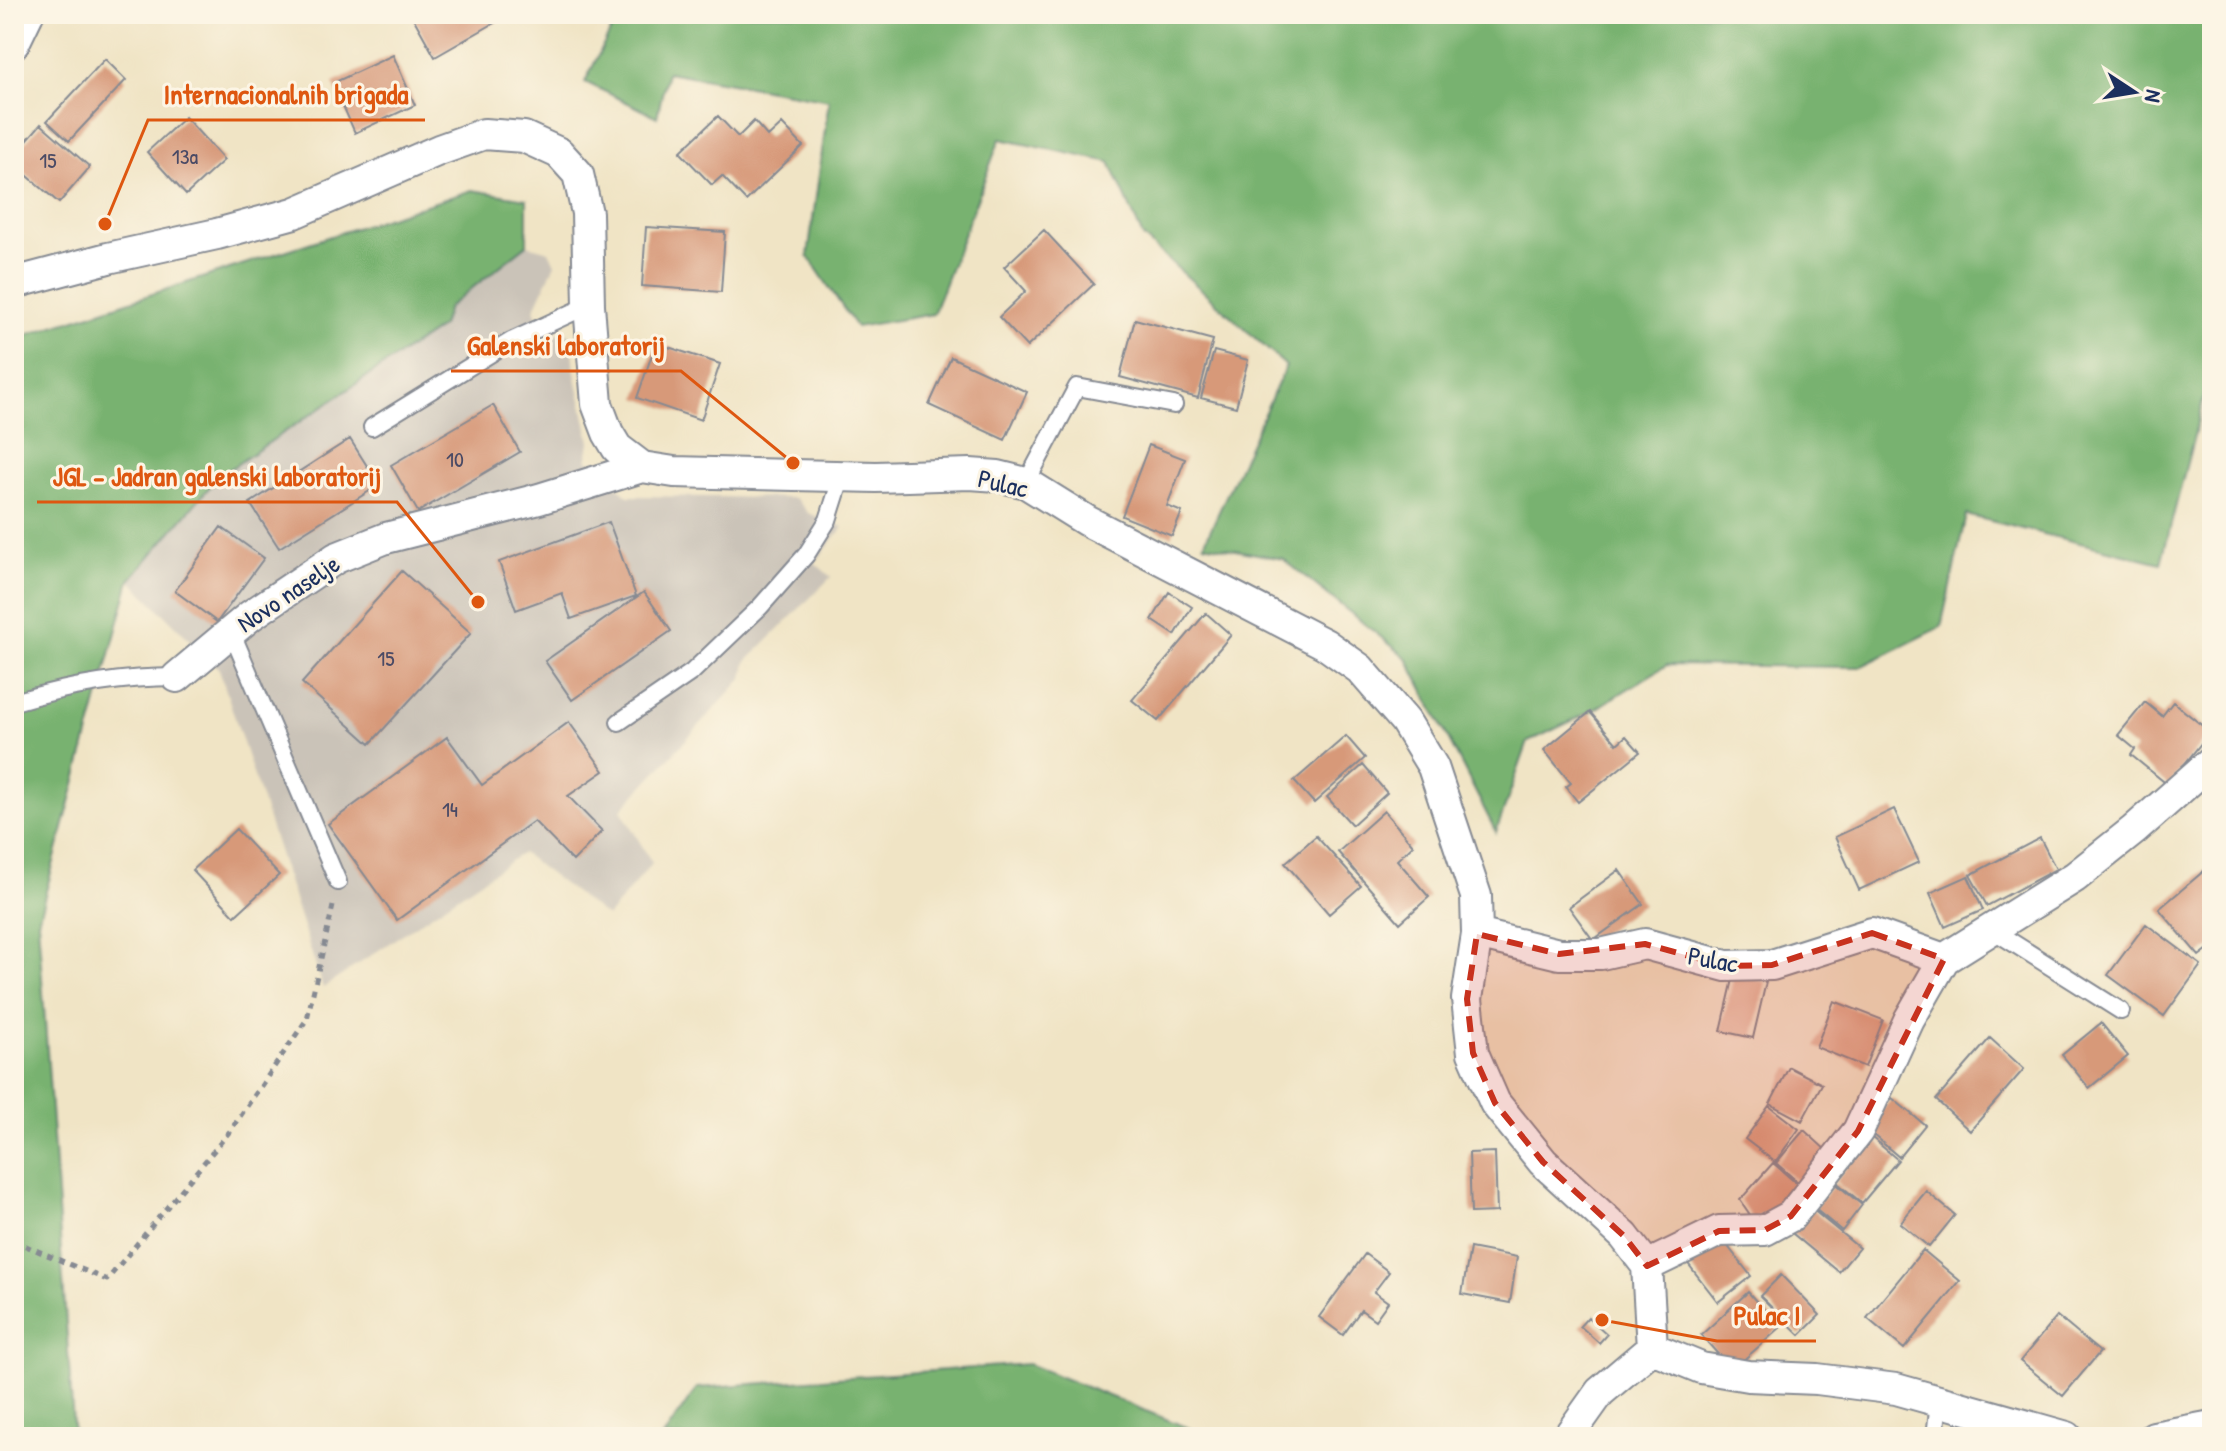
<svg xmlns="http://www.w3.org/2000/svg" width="2226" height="1451" font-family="'Patrick Hand',sans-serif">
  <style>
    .industrial { fill: #cac3b8 }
    .forest { fill: #78b270; stroke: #4a7067; stroke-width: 2 }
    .building { fill: #d79979 }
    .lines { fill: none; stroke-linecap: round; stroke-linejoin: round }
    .lane-casing { stroke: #868a92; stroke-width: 20 }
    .street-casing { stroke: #868a92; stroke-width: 34 }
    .path { stroke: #868a92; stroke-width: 5; stroke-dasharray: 6 6; stroke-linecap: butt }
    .lane { stroke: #fff; stroke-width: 16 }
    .street { stroke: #fff; stroke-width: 30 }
    .marked { fill: #c8321e; fill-opacity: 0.2; stroke: #c8321e; stroke-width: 6; stroke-dasharray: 16 10; stroke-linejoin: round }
    .labels { text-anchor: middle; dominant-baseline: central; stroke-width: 6; stroke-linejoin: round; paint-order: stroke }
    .number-label { font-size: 22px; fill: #4a4a65 }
    .street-label { font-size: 26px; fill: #1b2f5e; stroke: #fcf5e5 }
    .leader { fill: none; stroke: #de5710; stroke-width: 3 }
    .callout-dot { fill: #de5710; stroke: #fcf5e5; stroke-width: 3 }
    .callout-label { font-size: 28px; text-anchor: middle; font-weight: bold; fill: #de5710; stroke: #fcf5e5; stroke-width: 6; stroke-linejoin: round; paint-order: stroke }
  </style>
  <rect width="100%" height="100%" fill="#fcf5e5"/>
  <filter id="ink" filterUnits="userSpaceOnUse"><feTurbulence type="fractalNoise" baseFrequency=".0125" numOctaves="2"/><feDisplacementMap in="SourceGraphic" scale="16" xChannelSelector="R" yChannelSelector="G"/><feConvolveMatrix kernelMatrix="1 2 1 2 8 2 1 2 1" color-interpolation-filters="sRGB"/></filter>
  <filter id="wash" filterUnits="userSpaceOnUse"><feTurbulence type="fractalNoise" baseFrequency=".006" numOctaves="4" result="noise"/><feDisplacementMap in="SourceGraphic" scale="32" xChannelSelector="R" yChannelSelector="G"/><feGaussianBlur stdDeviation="1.8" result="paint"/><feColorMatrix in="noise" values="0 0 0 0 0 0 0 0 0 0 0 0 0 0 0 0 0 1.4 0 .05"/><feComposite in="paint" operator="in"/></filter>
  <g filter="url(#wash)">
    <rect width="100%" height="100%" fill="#f0e4c5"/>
    <path class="industrial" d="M 527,245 L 549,251 L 555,264 L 534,310 L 546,337 L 566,332 L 572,337 L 575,373 L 590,442 L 587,459 L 628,496 L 795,498 L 808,513 L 843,527 L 815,563 L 831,577 L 746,662 L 743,678 L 621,810 L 652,863 L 607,917 L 522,853 L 323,988 L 219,669 L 130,580 L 218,477 L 442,326 L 448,307 Z"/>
    <path class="forest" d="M 619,14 L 2212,14 L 2212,366 L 2161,563 L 1966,515 L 1941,627 L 1860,667 L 1667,665 L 1590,712 L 1528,742 L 1496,832 L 1407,658 L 1283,559 L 1204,544 L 1286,366 L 1143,237 L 1110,162 L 1000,139 L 933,314 L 856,327 L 808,256 L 829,100 L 667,72 L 657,117 L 585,82 Z
      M 472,190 L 527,199 L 527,245 L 448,307 L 442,326 L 218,477 L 130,580 L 38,921 L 74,1437 L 14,1437 L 14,722 L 25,712 L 14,703 L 14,339 Z
      M 1028,1364 L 1211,1437 L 663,1437 L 697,1388 Z"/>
    <g id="blocks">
      <path class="building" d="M 411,14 L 510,14 L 435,57 Z
        M 393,55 L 415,105 L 355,133 L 333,83 Z
        M 105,59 L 126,80 L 69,141 L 47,121 Z
        M 718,116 L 738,137 L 754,121 L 768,137 L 782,124 L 803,146 L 746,201 L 722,176 L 712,185 L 680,152 Z
        M 185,117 L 224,160 L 186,195 L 147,152 Z
        M 41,124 L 90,167 L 59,203 L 14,164 L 14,155 Z
        M 646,227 L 725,232 L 721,292 L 642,286 Z
        M 1044,230 L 1094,284 L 1027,347 L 999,317 L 1026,291 L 1004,267 Z
        M 1135,319 L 1213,340 L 1198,398 L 1120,377 Z
        M 656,343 L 720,364 L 701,420 L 637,398 Z
        M 1214,351 L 1248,360 L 1236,407 L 1201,398 Z
        M 951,357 L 1027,392 L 1005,440 L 929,405 Z
        M 493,405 L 520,452 L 418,512 L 391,465 Z
        M 350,439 L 379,485 L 279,548 L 250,503 Z
        M 1149,445 L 1185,459 L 1167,506 L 1182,512 L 1172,536 L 1122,516 Z
        M 609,522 L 636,596 L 571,619 L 562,593 L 516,610 L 499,562 Z
        M 221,527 L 264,558 L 217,622 L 175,591 Z
        M 402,571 L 471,633 L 370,744 L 302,683 Z
        M 644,592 L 671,631 L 572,700 L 545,661 Z
        M 1169,592 L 1192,607 L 1175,635 L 1152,620 Z
        M 1206,613 L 1231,635 L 1158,721 L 1132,700 Z
        M 2145,702 L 2162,716 L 2173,702 L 2210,732 L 2168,785 L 2131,755 L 2135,749 L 2118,735 Z
        M 1590,712 L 1617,744 L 1626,736 L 1640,752 L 1578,802 L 1566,787 L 1571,783 L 1544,750 Z
        M 569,722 L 604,771 L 568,796 L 602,831 L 573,861 L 534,821 L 397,920 L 328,824 L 447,737 L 482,785 Z
        M 1346,736 L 1365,758 L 1314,803 L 1294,781 Z
        M 1363,765 L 1387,793 L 1352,825 L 1327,797 Z
        M 1894,809 L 1919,862 L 1859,890 L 1835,837 Z
        M 1384,811 L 1413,845 L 1397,860 L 1429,897 L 1400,923 L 1338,852 Z
        M 236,829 L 279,875 L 235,916 L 192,870 Z
        M 1316,836 L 1361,886 L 1329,914 L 1285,863 Z
        M 2040,838 L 2056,869 L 1987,906 L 1970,875 Z
        M 2212,864 L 2212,946 L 2199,956 L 2159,909 Z
        M 1619,870 L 1643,904 L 1593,940 L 1569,907 Z
        M 1968,876 L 1983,910 L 1945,927 L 1930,893 Z
        M 2146,924 L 2201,965 L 2164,1016 L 2108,975 Z
        M 1734,975 L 1766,982 L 1753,1038 L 1721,1031 Z
        M 1834,1001 L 1883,1020 L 1865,1067 L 1816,1047 Z
        M 2101,1023 L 2128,1056 L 2089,1088 L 2062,1055 Z
        M 1990,1038 L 2024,1069 L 1970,1131 L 1936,1100 Z
        M 1789,1067 L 1822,1084 L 1802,1121 L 1770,1104 Z
        M 1892,1098 L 1925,1125 L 1899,1157 L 1866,1129 Z
        M 1769,1106 L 1799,1129 L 1775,1162 L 1745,1139 Z
        M 1804,1130 L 1827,1151 L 1799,1183 L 1776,1163 Z
        M 1871,1137 L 1898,1160 L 1862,1203 L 1835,1181 Z
        M 1495,1152 L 1497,1212 L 1471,1213 L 1469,1153 Z
        M 1773,1163 L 1797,1184 L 1778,1207 L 1753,1219 L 1740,1200 Z
        M 1835,1183 L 1862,1205 L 1842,1231 L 1814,1208 Z
        M 1926,1191 L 1955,1215 L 1929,1247 L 1900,1223 Z
        M 1812,1209 L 1859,1248 L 1839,1272 L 1792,1233 Z
        M 1719,1235 L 1751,1276 L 1718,1302 L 1686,1261 Z
        M 1470,1248 L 1517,1257 L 1510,1303 L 1462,1294 Z
        M 1923,1250 L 1960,1281 L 1904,1349 L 1867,1318 Z
        M 1365,1254 L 1389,1272 L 1374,1292 L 1388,1302 L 1375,1320 L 1361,1310 L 1343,1335 L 1319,1317 Z
        M 1781,1275 L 1820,1315 L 1800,1335 L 1760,1296 Z
        M 1748,1292 L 1780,1328 L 1732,1370 L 1701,1335 Z
        M 2057,1316 L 2100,1352 L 2063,1396 L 2020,1361 Z
        M 1588,1317 L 1607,1334 L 1599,1343 L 1580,1326 Z"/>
    </g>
  </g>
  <g filter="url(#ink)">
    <use href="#blocks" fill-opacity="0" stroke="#868a92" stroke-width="2"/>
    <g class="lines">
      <g class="lane-casing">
        <path id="lane" d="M 372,427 L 511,341 L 589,305
          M 1026,483 L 1077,387 L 1174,405
          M 231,631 L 338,882
          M 2212,654 L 2212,662
          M 14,702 C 68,686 121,677 177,677
          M 619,722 L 692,672 L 760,607 L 806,555 L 828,520 L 842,476
          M 1991,929 L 2121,1011
          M 1935,1437 L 1939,1401"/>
      </g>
      <g class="street-casing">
        <path id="street" d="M 14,43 L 28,14
          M 14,283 L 108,258 L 217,234 L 294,213 L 439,150 L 484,134 L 524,137 L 559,153 L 578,174 L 587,213 L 589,305 L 597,404 L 608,433 L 617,448 L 642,467 L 674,472 L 876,477 L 970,474 L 998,476 L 1026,483 L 1087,521 L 1325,644 L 1360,669 L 1405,721 L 1433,767 L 1476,896 L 1477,934 L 1467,999 L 1473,1053 L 1495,1103 L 1543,1162 L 1624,1236 L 1647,1266 L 1652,1348
          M 177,677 L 250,616 L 336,558 L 386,538 L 539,499 L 642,467
          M 1477,934 L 1559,954 L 1601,954 L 1645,944 L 1726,966 L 1772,965 L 1872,933 L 1944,959 L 2075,877 L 2134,830 L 2212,761
          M 1647,1266 L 1719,1231 L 1765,1230 L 1791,1216 L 1858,1131 L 1909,1020 L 1944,959
          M 1652,1348 L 1701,1368 L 1748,1376 L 1817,1379 L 1896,1389 L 2067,1437
          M 1568,1437 L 1600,1392 L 1652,1348
          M 2154,1437 L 2212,1426"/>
      </g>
      <path class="path" d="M 14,1241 L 107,1280 L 230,1131 L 307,1019 L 333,906"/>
      <use href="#lane" class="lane"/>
      <use href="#street" class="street"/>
    </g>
  </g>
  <path class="marked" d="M 1872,933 L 1944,959 L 1858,1131 L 1791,1216 L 1765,1230 L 1719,1231 L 1647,1266 L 1624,1236 L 1543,1162 L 1495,1103 L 1473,1053 L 1467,999 L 1477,934 L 1559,954 L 1645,944 L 1726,966 L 1772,965 Z"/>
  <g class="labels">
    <g class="number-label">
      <text x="185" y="156">13a</text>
      <text x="48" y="160">15</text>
      <text x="455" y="459">10</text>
      <text x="386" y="658">15</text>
      <text x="450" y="809">14</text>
    </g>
    <g class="street-label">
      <text transform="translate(1003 483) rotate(13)">Pulac</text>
      <text transform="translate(288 593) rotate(-34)">Novo naselje</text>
      <text transform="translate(1713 959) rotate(10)">Pulac</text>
    </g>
  </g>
  <path class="leader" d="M105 224L148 120H425M793 463L681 371H451M478 602L397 502H37M1602 1320L1717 1341H1816"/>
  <g class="callout-dot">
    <circle cx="105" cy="224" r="8"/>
    <circle cx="793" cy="463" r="8"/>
    <circle cx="478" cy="602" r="8"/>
    <circle cx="1602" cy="1320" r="8"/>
  </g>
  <g class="callout-label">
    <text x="286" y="104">Internacionalnih brigada</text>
    <text x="566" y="355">Galenski laboratorij</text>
    <text x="217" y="486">JGL - Jadran galenski laboratorij</text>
    <text x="1767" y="1325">Pulac I</text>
  </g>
  <rect width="2226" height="1451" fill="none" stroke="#fcf5e5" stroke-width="48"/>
  <g transform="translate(2134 92) rotate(102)" stroke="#fcf5e5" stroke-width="6" paint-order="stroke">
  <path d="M0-6L14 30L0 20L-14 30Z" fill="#1b2f5e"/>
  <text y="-12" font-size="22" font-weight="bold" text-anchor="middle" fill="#1b2f5e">N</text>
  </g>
</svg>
